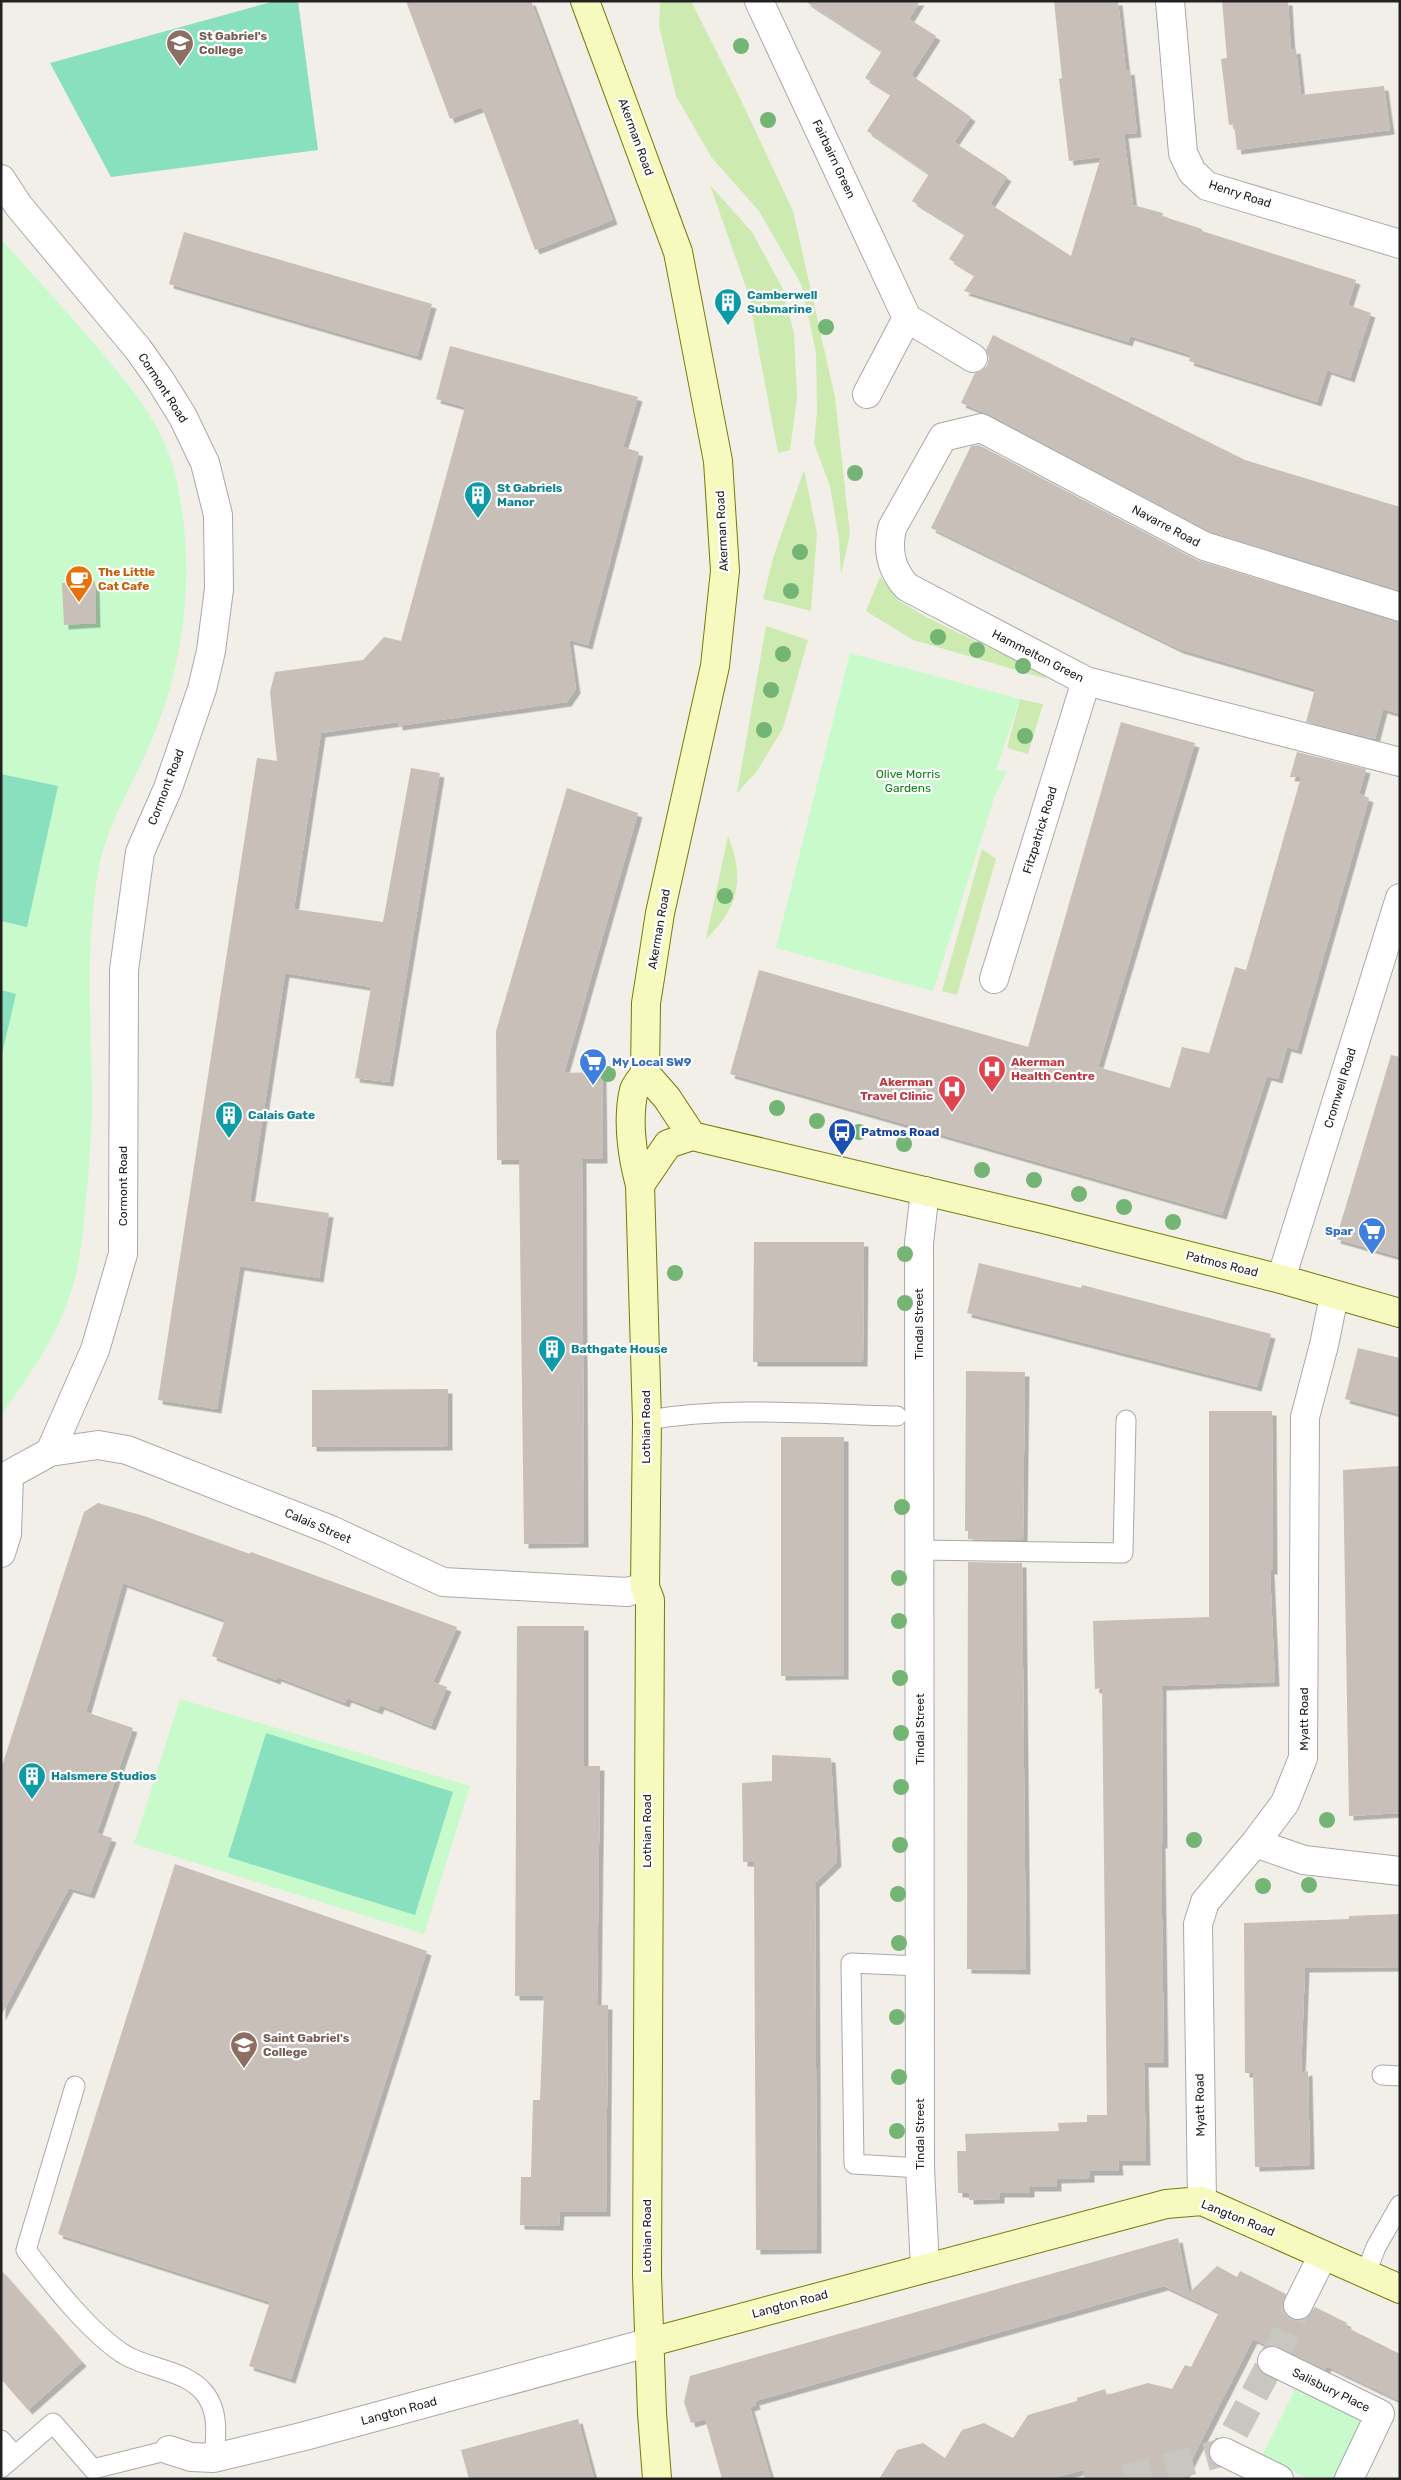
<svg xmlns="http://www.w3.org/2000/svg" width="1401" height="2480" font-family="Rubik,sans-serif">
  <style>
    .grass { fill: #cdebb0 }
    .park { fill: #c8facc }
    .pitch { fill: #88e0be }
    .building { fill: #c7bfb8; filter: url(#shadow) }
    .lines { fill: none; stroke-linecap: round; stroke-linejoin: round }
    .street-tunnel { stroke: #c8c6c1; stroke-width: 28; stroke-dasharray: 28 14; stroke-linecap: butt }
    .lane-casing { stroke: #a9a9a9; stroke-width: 21 }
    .street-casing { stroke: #a9a9a9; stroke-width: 30 }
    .secondary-casing { stroke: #707d05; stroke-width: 30 }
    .lane { stroke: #fff; stroke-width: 19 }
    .street { stroke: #fff; stroke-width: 28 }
    .secondary { stroke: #f7fabf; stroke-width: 28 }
    .tree { fill: #74b475 }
    .labels { text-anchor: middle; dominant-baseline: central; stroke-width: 4.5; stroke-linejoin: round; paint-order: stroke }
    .education-label { font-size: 12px; font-weight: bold; fill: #785e54; stroke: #fff; text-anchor: start }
    .street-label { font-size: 12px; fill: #222; stroke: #fff }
    .culture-label { font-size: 12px; font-weight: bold; fill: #0d838f; stroke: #fff; text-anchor: start }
    .food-label { font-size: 12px; font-weight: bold; fill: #c56008; stroke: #fff; text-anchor: start }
    .park-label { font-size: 12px; fill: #0c8416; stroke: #fff }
    .shop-label { font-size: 12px; font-weight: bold; fill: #366cbe; stroke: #fff; text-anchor: start }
    .health-label { font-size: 12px; font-weight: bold; fill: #be3a42; stroke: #fff; text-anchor: start }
    .transit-label { font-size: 12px; font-weight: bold; fill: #164399; stroke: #fff; text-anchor: start }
  </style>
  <defs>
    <filter id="shadow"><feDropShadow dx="4.5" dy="4.5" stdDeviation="0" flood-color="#0004"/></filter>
  </defs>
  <rect width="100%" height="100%" fill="#f2efe9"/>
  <path class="grass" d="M 660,1 L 691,1 L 740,98 L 793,211 L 835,397 L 850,534 L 841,575 L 839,539 L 830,486 L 814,443 L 817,411 L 816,352 L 801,284 L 759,211 L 712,158 L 676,96 L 659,26 Z
    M 710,185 L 752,232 L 782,287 L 794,333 L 797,398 L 790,450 L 778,453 L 748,293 Z
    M 804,470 L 817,533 L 811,611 L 763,599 L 773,558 Z
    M 880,577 L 898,600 L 928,618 L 1042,673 L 1047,679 L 913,640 L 866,611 Z
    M 766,626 L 808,640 L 783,728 L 757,771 L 737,793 Z
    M 1020,699 L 1043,704 L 1028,754 L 1007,748 Z
    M 728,836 C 745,878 739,907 706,939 Z
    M 982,849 L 996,859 L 957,995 L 942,991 Z"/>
  <path class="park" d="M 1,239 C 35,277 70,315 103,354 C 133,390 164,427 175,474 C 196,561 187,655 153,737 C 134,783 106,824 98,873 C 84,952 92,1031 92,1110 C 91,1140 89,1169 86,1199 C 83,1236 80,1271 66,1306 C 51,1346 25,1380 1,1416 Z
    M 850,653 L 1020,699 L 996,770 L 1007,771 L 994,798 L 933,991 L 776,948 Z
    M 180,1699 L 470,1786 L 424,1934 L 134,1844 Z
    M 1296,2387 L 1365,2421 L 1336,2479 L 1309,2479 L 1262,2456 Z"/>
  <path class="pitch" d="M 275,1 L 298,1 L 318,150 L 111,177 L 50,63 Z
    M 1,774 L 58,786 L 27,927 L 1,921 Z
    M 1,990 L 16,994 L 1,1058 Z
    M 266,1733 L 453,1792 L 415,1915 L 228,1857 Z"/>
  <path class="building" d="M 406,1 L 531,1 L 613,220 L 535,250 L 482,107 L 450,119 Z
    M 805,1 L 920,1 L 909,19 L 936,36 L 911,75 L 971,117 L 954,142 L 1007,177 L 990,204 L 1071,256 L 1101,157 L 1069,161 L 1059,79 L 1062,78 L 1054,1 L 1118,1 L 1126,71 L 1130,70 L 1137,133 L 1124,134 L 1133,205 L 1163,213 L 1162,216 L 1202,229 L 1202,231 L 1356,280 L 1348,305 L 1371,313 L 1350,378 L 1327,370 L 1317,402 L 1189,361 L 1191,355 L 1130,336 L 1128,342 L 964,291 L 975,275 L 949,259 L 965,234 L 912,201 L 929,174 L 867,131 L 891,94 L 865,78 L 882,51 Z
    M 1222,1 L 1288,1 L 1291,50 L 1296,49 L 1301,95 L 1384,86 L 1390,130 L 1237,150 L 1234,124 L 1229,125 L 1221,59 L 1227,58 Z
    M 184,232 L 432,304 L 417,356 L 169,284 Z
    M 993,335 L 1245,460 L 1400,507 L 1400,591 L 1210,532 L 988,414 L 961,403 L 975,373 L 981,371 L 987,366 L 989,358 L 986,350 Z
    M 450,346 L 638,397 L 623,447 L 639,452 L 588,645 L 569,640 L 576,689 L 567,702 L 398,726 L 398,722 L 321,733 L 294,909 L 383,922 L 411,768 L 440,773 L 389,1082 L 355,1078 L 371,987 L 285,973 L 250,1201 L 329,1213 L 319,1278 L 240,1266 L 217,1409 L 158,1400 L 257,758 L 277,761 L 270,692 L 275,672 L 363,660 L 384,637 L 401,641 L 465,407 L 436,399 Z
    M 979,445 L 1197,560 L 1400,622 L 1400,714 L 1383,709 L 1375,739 L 1306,722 L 1315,689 L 1179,649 L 931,528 L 971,446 Z
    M 95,581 L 96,623 L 64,625 L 62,583 Z
    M 1121,722 L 1195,743 L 1098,1067 L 1170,1088 L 1182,1047 L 1209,1053 L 1235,967 L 1246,970 L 1301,777 L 1290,777 L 1297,752 L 1366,769 L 1359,794 L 1369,798 L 1297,1050 L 1287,1047 L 1278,1079 L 1267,1076 L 1222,1215 L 730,1074 L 759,970 L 1028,1047 Z
    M 567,788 L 638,813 L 564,1073 L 602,1072 L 603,1159 L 582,1159 L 584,1543 L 524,1544 L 519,1160 L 497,1160 L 496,1031 Z
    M 1391,1055 L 1400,1057 L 1400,1257 L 1336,1239 Z
    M 754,1242 L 864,1242 L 863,1362 L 753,1362 Z
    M 979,1263 L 1081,1288 L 1082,1285 L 1271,1334 L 1257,1387 L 967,1313 Z
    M 1358,1348 L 1400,1358 L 1400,1414 L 1345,1399 Z
    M 966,1371 L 1025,1372 L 1023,1540 L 968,1539 L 968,1531 L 965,1531 Z
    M 448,1389 L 448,1446 L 312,1447 L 312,1390 Z
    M 1209,1411 L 1272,1411 L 1273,1570 L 1270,1570 L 1275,1682 L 1162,1686 L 1163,1844 L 1161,1844 L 1164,2063 L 1144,2063 L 1146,2161 L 1118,2161 L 1119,2171 L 1090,2171 L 1090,2178 L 1057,2179 L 1057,2187 L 1030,2187 L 1030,2193 L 1000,2193 L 1000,2199 L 969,2200 L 969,2193 L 958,2193 L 957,2151 L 966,2151 L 965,2134 L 1059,2131 L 1058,2123 L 1087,2122 L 1087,2115 L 1107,2115 L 1102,1688 L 1095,1689 L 1093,1621 L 1209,1617 Z
    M 781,1437 L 844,1437 L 844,1675 L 781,1676 Z
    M 1400,1466 L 1400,1813 L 1349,1816 L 1343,1470 Z
    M 98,1503 L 144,1516 L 250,1554 L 251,1552 L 457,1627 L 433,1682 L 447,1687 L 431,1726 L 380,1705 L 378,1710 L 347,1698 L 345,1703 L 277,1677 L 276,1680 L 212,1656 L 225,1620 L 123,1583 L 86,1712 L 133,1728 L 97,1833 L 112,1838 L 90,1894 L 69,1888 L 1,2016 L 1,1769 L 84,1512 Z
    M 968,1562 L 1022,1563 L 1026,1970 L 967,1969 Z
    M 517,1626 L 584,1626 L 584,1766 L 600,1766 L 597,2005 L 608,2005 L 606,2212 L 560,2212 L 559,2226 L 520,2225 L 521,2177 L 531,2177 L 533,2100 L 540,2100 L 544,1996 L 515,1996 Z
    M 772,1755 L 831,1758 L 837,1862 L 815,1883 L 817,2249 L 756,2250 L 754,1862 L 743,1862 L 742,1783 L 772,1781 Z
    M 175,1864 L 427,1951 L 291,2379 L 249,2366 L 270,2302 L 58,2234 Z
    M 1400,1914 L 1400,1967 L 1305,1968 L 1301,2073 L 1308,2071 L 1310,2165 L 1255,2167 L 1253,2073 L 1245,2073 L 1244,1923 L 1349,1919 L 1349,1916 Z
    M 1178,2238 L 1189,2293 L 1217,2266 L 1237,2277 L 1240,2271 L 1286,2294 L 1282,2306 L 1285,2314 L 1291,2319 L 1298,2321 L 1306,2318 L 1315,2307 L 1347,2323 L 1346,2327 L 1400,2354 L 1400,2401 L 1327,2366 L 1325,2370 L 1279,2347 L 1268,2346 L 1253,2339 L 1182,2479 L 1084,2479 L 1083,2470 L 1049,2479 L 879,2479 L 897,2450 L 923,2443 L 945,2458 L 962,2430 L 984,2423 L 1013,2438 L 1028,2415 L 1077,2401 L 1077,2398 L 1105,2389 L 1107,2395 L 1148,2383 L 1172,2389 L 1185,2365 L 1191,2367 L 1219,2312 L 1164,2286 L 755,2401 L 756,2405 L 750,2407 L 771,2479 L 722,2479 L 705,2419 L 691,2423 L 684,2402 L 690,2376 Z
    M 1,2270 L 82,2362 L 28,2410 L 1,2379 Z
    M 578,2419 L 594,2479 L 469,2479 L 461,2450 Z"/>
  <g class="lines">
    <path class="street-tunnel" d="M 1125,2479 L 1224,2452 L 1282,2342 L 1298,2305"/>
    <g class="lane-casing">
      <path id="lane" d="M 647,1420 C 729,1406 814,1414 897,1416
        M 921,1550 L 1123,1553 L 1126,1420
        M 920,1966 L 851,1963 L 854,2164 L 920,2168
        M 1382,2075 L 1400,2076
        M 75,2086 L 26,2250 C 51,2283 90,2333 125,2355 C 151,2370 188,2370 206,2395 C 219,2413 216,2437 214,2458
        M 1366,2273 L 1376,2247 L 1400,2205
        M 1,2440 L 15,2456 L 53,2423 L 93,2469 L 169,2450
        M 1,2468 L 15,2456"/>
    </g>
    <g class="street-casing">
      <path id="street" d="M 759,1 L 907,318 L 973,358
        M 1170,1 L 1183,153 L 1192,172 L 1207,186 L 1400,244
        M 1,179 L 18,205 L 138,349 L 160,380 L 183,417 L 205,463 L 218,515 L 219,589 L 211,651 L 202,689 L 168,788 L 140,852 L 124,970 L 123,1254 L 95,1350 L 50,1452
        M 867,394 L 907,318
        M 1400,607 L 1204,546 L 981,428 L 943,437 L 892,528 C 887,551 891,570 907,587 L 1086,681 L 1400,762
        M 994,979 L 1086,681
        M 1281,1279 L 1400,898
        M 1,1479 L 50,1452 L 98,1445 L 127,1450 L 331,1530 L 443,1582 L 627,1592 L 645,1587
        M 1,1553 L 7,1534 L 9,1476
        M 1255,1843 L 1304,1860 L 1400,1871
        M 1202,2201 L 1198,1924 L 1205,1902 L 1255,1843 L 1285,1803 L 1303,1758 L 1305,1417 L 1324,1345 L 1334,1296
        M 925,2267 L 920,2168 L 919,1243 L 925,1191
        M 1298,2305 L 1323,2255
        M 1272,2361 L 1380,2414 L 1349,2479
        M 169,2450 L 191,2457 L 214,2458 L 305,2436 L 651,2342
        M 1224,2452 L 1279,2479"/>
    </g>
    <g class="secondary-casing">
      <path id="secondary" d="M 585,1 L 678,252 L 718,461 L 725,571 L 715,666 L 660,913 L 650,978 L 646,1003 L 645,1073
        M 645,1073 C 642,1078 636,1084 634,1090 C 627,1119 632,1156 640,1185 L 647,1420 L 645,1587 L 650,1600 L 647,2275 L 652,2413 L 657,2479
        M 645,1073 L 667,1098 L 692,1136
        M 640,1185 L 668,1144 L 692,1136 L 1043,1219 L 1281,1279 L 1400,1313
        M 651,2342 L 1166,2204 L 1202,2201 L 1400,2289"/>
    </g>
    <use href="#lane" class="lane"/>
    <use href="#street" class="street"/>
    <use href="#secondary" class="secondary"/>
  </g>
  <g class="tree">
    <circle cx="741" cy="46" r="8"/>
    <circle cx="768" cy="120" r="8"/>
    <circle cx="826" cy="327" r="8"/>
    <circle cx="855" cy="473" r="8"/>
    <circle cx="800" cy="552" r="8"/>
    <circle cx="791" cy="591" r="8"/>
    <circle cx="938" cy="637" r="8"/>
    <circle cx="977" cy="650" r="8"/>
    <circle cx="783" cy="654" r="8"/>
    <circle cx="1023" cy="666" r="8"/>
    <circle cx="771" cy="690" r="8"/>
    <circle cx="764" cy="730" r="8"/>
    <circle cx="1025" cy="736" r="8"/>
    <circle cx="725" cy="896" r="8"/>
    <circle cx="608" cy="1074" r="8"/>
    <circle cx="777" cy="1108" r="8"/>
    <circle cx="817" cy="1121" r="8"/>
    <circle cx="859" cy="1132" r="8"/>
    <circle cx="904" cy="1144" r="8"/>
    <circle cx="982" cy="1170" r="8"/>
    <circle cx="1034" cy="1180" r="8"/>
    <circle cx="1079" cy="1194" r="8"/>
    <circle cx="1124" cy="1207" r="8"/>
    <circle cx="1173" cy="1222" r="8"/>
    <circle cx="905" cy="1254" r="8"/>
    <circle cx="675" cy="1273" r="8"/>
    <circle cx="905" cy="1303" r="8"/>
    <circle cx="902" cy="1507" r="8"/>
    <circle cx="899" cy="1578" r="8"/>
    <circle cx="899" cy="1621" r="8"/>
    <circle cx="900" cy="1678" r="8"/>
    <circle cx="901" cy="1733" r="8"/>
    <circle cx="901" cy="1787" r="8"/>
    <circle cx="1327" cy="1820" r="8"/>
    <circle cx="1194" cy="1840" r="8"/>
    <circle cx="900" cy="1845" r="8"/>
    <circle cx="1309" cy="1885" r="8"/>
    <circle cx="1263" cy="1886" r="8"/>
    <circle cx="898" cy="1894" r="8"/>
    <circle cx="899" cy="1943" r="8"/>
    <circle cx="897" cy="2017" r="8"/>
    <circle cx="899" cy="2077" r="8"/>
    <circle cx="897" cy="2131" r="8"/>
  </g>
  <defs>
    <g id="school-pin" transform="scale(1.4375)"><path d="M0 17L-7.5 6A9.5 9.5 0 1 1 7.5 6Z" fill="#8d6e63" stroke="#fff"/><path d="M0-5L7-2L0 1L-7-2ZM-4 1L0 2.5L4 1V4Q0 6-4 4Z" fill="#fff"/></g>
    <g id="building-pin" transform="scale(1.4375)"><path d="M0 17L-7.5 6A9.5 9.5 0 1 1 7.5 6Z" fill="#0f9aa8" stroke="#fff"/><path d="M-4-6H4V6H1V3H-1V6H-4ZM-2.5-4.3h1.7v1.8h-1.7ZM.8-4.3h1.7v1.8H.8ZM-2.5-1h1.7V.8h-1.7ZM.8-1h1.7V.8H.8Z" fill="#fff"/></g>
    <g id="cafe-pin" transform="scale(1.4375)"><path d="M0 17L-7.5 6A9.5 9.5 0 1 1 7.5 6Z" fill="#e8710a" stroke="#fff"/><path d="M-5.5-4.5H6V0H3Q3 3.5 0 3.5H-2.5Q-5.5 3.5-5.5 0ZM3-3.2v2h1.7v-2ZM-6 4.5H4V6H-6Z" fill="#fff"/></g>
    <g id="supermarket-pin" transform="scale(1.4375)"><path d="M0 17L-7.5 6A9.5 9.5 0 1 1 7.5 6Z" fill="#3f7fe0" stroke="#fff"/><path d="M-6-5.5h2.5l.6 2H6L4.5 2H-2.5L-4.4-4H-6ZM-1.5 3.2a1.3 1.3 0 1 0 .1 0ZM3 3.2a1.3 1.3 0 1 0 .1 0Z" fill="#fff"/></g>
    <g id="hospital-pin" transform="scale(1.4375)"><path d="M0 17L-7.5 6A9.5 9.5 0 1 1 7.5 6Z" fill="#e0444e" stroke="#fff"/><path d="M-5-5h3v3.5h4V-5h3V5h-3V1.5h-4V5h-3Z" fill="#fff"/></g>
    <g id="bus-pin" transform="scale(1.4375)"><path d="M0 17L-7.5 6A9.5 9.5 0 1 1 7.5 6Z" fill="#1a4fb4" stroke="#fff"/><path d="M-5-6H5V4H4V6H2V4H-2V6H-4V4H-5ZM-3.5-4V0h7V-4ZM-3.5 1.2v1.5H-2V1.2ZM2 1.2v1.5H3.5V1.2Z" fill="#fff"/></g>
  </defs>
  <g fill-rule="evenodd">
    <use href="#school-pin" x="180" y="43"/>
    <use href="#building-pin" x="728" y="302"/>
    <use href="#building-pin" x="478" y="495"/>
    <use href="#cafe-pin" x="79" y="579"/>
    <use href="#supermarket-pin" x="593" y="1062"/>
    <use href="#hospital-pin" x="992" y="1069"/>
    <use href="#hospital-pin" x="952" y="1089"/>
    <use href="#building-pin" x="229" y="1115"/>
    <use href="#bus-pin" x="842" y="1132"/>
    <use href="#supermarket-pin" x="1372" y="1231"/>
    <use href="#building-pin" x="552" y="1349"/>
    <use href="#building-pin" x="32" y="1776"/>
    <use href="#school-pin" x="244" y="2045"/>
  </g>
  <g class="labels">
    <g class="education-label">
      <text x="199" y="36">St Gabriel's<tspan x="199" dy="14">College</tspan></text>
      <text x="263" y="2038">Saint Gabriel's<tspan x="263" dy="14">College</tspan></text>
    </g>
    <g class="street-label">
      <text transform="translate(636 137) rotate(70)">Akerman Road</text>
      <text transform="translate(834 159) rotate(65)">Fairbairn Green</text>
      <text transform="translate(1240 194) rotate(18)">Henry Road</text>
      <text transform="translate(163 388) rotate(57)">Cormont Road</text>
      <text transform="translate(1166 526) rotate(28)">Navarre Road</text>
      <text transform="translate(722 531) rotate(-93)">Akerman Road</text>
      <text transform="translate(1038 656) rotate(27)">Hammelton Green</text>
      <text transform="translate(166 787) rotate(-69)">Cormont Road</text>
      <text transform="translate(1040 830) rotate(-73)">Fitzpatrick Road</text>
      <text transform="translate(659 929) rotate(-80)">Akerman Road</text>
      <text transform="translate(1340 1088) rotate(-73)">Cromwell Road</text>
      <text transform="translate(123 1186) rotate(-90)">Cormont Road</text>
      <text transform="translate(1222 1264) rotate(14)">Patmos Road</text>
      <text transform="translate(919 1324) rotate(-90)">Tindal Street</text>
      <text transform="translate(646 1427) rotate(-90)">Lothian Road</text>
      <text transform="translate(318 1526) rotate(23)">Calais Street</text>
      <text transform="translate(1304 1719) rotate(-90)">Myatt Road</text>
      <text transform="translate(920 1729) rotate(-90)">Tindal Street</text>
      <text transform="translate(647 1831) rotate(-90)">Lothian Road</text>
      <text transform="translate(1200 2105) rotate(-91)">Myatt Road</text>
      <text transform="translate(920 2134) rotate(-90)">Tindal Street</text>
      <text transform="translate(1238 2218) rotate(22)">Langton Road</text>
      <text transform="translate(647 2236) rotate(-90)">Lothian Road</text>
      <text transform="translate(790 2304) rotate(-15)">Langton Road</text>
      <text transform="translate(1331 2390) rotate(26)">Salisbury Place</text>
      <text transform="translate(399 2411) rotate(-15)">Langton Road</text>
    </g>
    <g class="culture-label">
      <text x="747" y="295">Camberwell<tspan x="747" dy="14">Submarine</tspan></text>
      <text x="497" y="488">St Gabriels<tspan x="497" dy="14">Manor</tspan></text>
      <text x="248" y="1115">Calais Gate</text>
      <text x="571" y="1349">Bathgate House</text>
      <text x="51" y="1776">Halsmere Studios</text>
    </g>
    <g class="food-label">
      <text x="98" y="572">The Little<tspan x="98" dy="14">Cat Cafe</tspan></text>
    </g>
    <g class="park-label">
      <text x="908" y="774">Olive Morris<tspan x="908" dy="14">Gardens</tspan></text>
    </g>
    <g class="shop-label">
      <text x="612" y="1062">My Local SW9</text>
      <text x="1353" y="1231" text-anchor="end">Spar</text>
    </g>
    <g class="health-label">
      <text x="1011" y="1062">Akerman<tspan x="1011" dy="14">Health Centre</tspan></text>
      <text x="933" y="1082" text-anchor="end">Akerman<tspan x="933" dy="14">Travel Clinic</tspan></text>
    </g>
    <g class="transit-label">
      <text x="861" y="1132">Patmos Road</text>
    </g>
  </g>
  <rect width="1401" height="2480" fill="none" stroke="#222222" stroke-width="5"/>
</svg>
